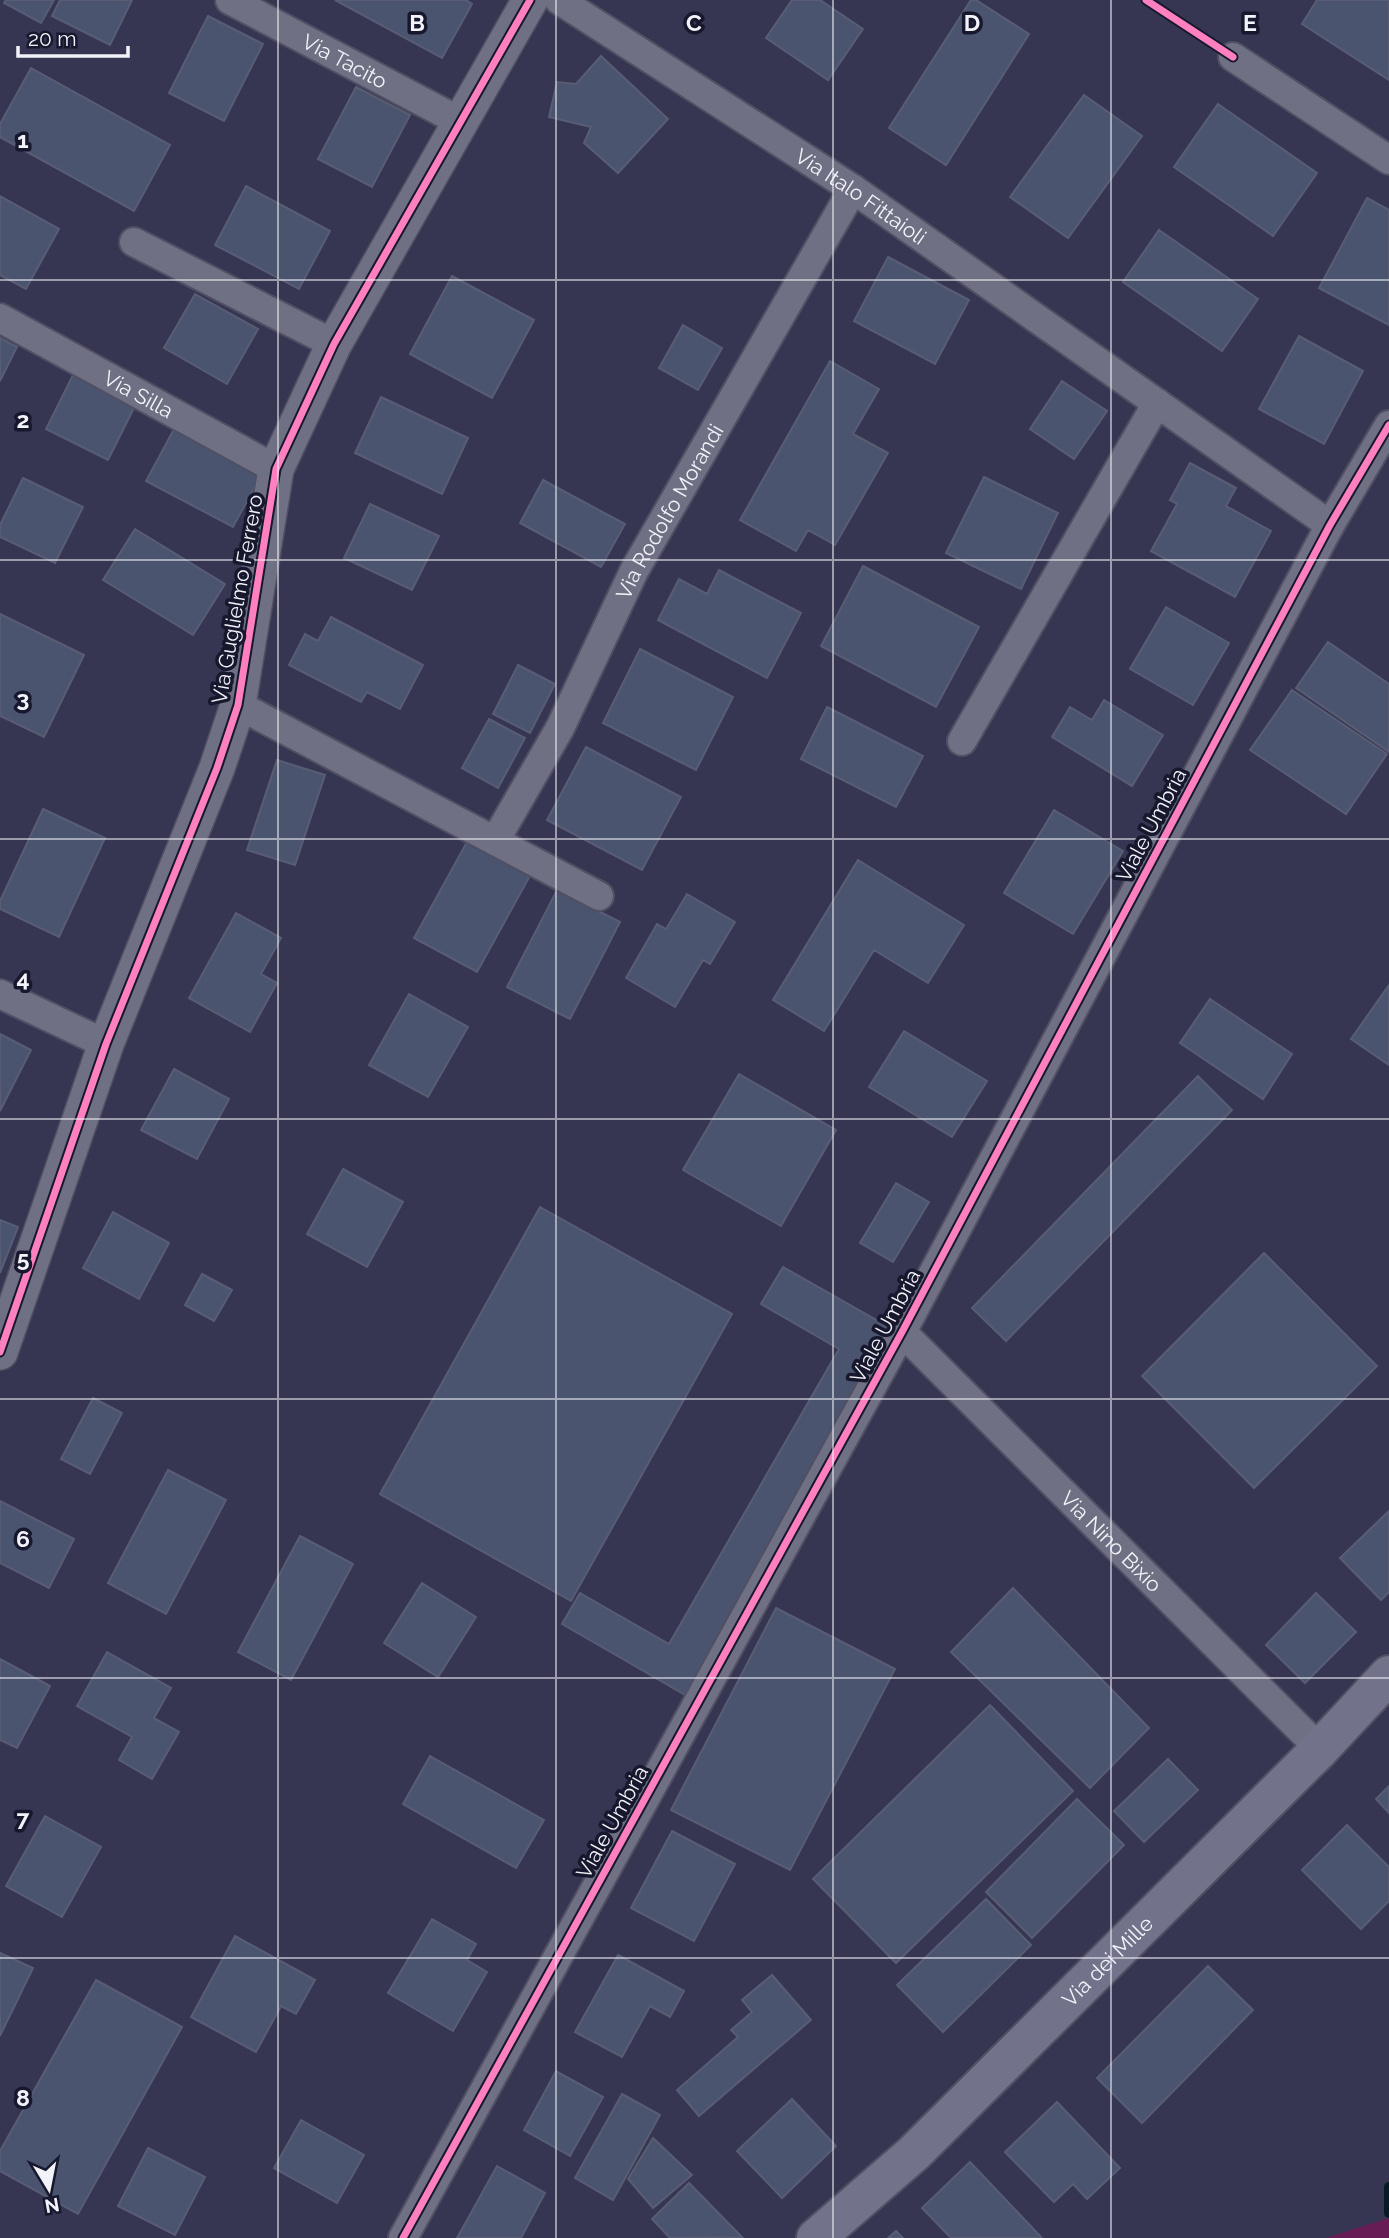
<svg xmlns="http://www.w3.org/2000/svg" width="1389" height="2238" font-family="Raleway,sans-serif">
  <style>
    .green { fill: #671c55 }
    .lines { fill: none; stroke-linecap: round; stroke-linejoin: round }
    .stream { stroke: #081c25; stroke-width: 10 }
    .building { fill: #4b546f; stroke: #585d73; stroke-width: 2 }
    .minor-casing { stroke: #504f63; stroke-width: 32 }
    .tertiary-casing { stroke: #504f63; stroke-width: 38 }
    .secondary-casing { stroke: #504f63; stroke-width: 42 }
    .minor { stroke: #6f7083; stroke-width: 28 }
    .tertiary { stroke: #6f7083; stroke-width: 35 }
    .secondary { stroke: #72728a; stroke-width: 38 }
    .cycleway-casing { stroke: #17172e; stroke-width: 11 }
    .cycleway { stroke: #ff80c0; stroke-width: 7 }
    .grid { fill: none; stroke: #f2f3f9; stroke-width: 2; stroke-opacity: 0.55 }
    .labels { text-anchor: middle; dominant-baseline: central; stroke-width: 7; stroke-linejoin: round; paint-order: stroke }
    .street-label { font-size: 21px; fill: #f2f3f9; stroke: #17172e }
    .grid-label { font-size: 23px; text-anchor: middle; font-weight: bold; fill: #f2f3f9; stroke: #17172e; stroke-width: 7; stroke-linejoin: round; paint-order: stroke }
  </style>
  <rect width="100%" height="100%" fill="#373652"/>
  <path class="green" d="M 1389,2218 L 1389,2238 L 1326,2238 Z"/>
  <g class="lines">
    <path class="stream" d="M 1389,2187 L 1389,2213"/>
  </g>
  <path class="building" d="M 6,0 L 54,0 L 41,23 L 4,3 Z
    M 60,0 L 132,0 L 110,45 L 52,16 Z
    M 335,0 L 466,0 L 472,4 L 442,58 Z
    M 792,0 L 820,0 L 863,29 L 828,80 L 766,38 Z
    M 971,0 L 976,0 L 1029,34 L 946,165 L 889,128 Z
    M 1317,0 L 1389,0 L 1389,80 L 1302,24 Z
    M 208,16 L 263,44 L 224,121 L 169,93 Z
    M 601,56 L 668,119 L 618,173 L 584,143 L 591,127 L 549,117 L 557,82 L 576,84 Z
    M 31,68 L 170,145 L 134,211 L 0,137 L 0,124 Z
    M 356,87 L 410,115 L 372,187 L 318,159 Z
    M 1084,95 L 1142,136 L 1068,238 L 1010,197 Z
    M 1218,104 L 1317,173 L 1273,236 L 1174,167 Z
    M 246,186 L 330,231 L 299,289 L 215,245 Z
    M 0,196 L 59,229 L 26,289 L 0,275 Z
    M 1367,198 L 1389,210 L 1389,325 L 1319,288 Z
    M 1159,230 L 1258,299 L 1222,351 L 1123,282 Z
    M 888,257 L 969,300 L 935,364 L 854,321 Z
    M 452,276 L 534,320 L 492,398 L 410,354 Z
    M 195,294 L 258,329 L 227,384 L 164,348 Z
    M 683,325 L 722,348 L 698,390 L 659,368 Z
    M 1299,336 L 1363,371 L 1324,444 L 1259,409 Z
    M 0,338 L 17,347 L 0,381 Z
    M 830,361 L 879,389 L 853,434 L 888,453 L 835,545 L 808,530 L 796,551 L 740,520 Z
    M 73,375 L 135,406 L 108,460 L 46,429 Z
    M 1062,381 L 1107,411 L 1074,459 L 1030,429 Z
    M 381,397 L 468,438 L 442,494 L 355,453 Z
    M 174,429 L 261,475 L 233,527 L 146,481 Z
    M 1190,463 L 1236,488 L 1226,506 L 1271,531 L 1235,597 L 1151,551 L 1177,504 L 1170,500 Z
    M 984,477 L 1058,513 L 1021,589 L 946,553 Z
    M 23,478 L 83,507 L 55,563 L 0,537 L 0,525 Z
    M 543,480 L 625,524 L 601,567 L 520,523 Z
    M 370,504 L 439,536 L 412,590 L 344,558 Z
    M 135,529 L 225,584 L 193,635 L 103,580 Z
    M 863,566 L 979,627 L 936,707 L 821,646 Z
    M 719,570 L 801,613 L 767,678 L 658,620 L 679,579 L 707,594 Z
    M 1166,607 L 1229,643 L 1193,705 L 1130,669 Z
    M 0,614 L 84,655 L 44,737 L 0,716 Z
    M 331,617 L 423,665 L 400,709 L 367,692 L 361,702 L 289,665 L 305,634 L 318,641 Z
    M 1328,642 L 1389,684 L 1389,752 L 1296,688 Z
    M 640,649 L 733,697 L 696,770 L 603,723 Z
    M 518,665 L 555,684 L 530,733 L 493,714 Z
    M 1292,690 L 1387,754 L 1346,814 L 1250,750 Z
    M 1104,700 L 1163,735 L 1132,786 L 1052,737 L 1070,707 L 1092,720 Z
    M 827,707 L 923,756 L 896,807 L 801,759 Z
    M 489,719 L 525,738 L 498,788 L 462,768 Z
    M 586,747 L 681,797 L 642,870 L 547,820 Z
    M 277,760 L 325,775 L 295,865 L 247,850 Z
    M 43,809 L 105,838 L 59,937 L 0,909 L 0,901 Z
    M 1054,810 L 1123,851 L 1073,934 L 1004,893 Z
    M 468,840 L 531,874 L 477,972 L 414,938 Z
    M 858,860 L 964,925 L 928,983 L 874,950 L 824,1031 L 773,1000 Z
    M 557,890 L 620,922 L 570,1019 L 507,987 Z
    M 687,894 L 735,922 L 710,964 L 703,960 L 675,1007 L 626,978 L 657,924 L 666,929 Z
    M 236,913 L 281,938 L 261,974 L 277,983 L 250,1032 L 189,998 Z
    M 1389,985 L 1389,1065 L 1351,1039 Z
    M 409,994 L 468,1027 L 428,1097 L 369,1065 Z
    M 1210,999 L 1292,1054 L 1263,1099 L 1180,1043 Z
    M 904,1031 L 987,1081 L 952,1137 L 869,1087 Z
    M 0,1034 L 31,1050 L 0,1111 Z
    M 174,1069 L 229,1099 L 197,1159 L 141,1130 Z
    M 739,1074 L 836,1130 L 781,1226 L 683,1170 Z
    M 1198,1076 L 1232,1110 L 1006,1341 L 972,1308 Z
    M 343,1169 L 403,1202 L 367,1267 L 307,1234 Z
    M 896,1183 L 929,1202 L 893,1262 L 860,1243 Z
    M 540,1207 L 732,1314 L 571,1601 L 380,1494 Z
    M 113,1212 L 169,1243 L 139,1299 L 83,1268 Z
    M 0,1220 L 18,1227 L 0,1273 Z
    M 1264,1253 L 1377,1366 L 1254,1488 L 1142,1376 Z
    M 783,1267 L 896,1331 L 685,1695 L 562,1624 L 580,1593 L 669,1644 L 839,1349 L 761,1304 Z
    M 202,1274 L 232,1290 L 214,1321 L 185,1305 Z
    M 93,1398 L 122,1413 L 90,1474 L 61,1459 Z
    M 168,1470 L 226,1500 L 166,1614 L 108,1583 Z
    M 0,1501 L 74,1539 L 49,1588 L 0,1563 Z
    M 1389,1511 L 1389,1592 L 1381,1600 L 1340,1558 Z
    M 300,1536 L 353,1564 L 291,1680 L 238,1652 Z
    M 422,1583 L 476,1617 L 438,1677 L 384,1643 Z
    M 1013,1588 L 1149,1728 L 1090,1788 L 951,1652 Z
    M 1316,1593 L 1356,1632 L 1305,1683 L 1266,1645 Z
    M 776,1608 L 895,1669 L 790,1870 L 671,1810 Z
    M 107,1652 L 171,1688 L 154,1718 L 179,1732 L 152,1779 L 119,1760 L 132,1737 L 77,1706 Z
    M 0,1659 L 50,1686 L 17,1748 L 0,1740 Z
    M 990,1705 L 1073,1791 L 896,1963 L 813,1879 Z
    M 430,1756 L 544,1820 L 516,1868 L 403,1804 Z
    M 1168,1759 L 1198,1790 L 1144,1842 L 1114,1811 Z
    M 1389,1786 L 1389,1813 L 1376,1799 Z
    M 1077,1799 L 1124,1845 L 1032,1938 L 986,1892 Z
    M 45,1816 L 101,1847 L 62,1917 L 6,1886 Z
    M 1347,1825 L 1389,1867 L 1389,1901 L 1361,1929 L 1302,1870 Z
    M 672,1831 L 735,1864 L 694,1941 L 631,1908 Z
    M 986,1899 L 1031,1945 L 943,2032 L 897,1985 Z
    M 432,1919 L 476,1944 L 467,1960 L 487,1972 L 453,2031 L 388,1993 Z
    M 235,1936 L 315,1980 L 296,2014 L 281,2006 L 256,2052 L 191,2017 Z
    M 0,1953 L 33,1968 L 0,2036 Z
    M 618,1955 L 684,1991 L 670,2017 L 650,2006 L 622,2057 L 575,2032 Z
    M 1208,1966 L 1253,2010 L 1142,2123 L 1097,2078 Z
    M 772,1975 L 811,2020 L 699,2116 L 677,2090 L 738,2037 L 731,2030 L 752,2012 L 742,2000 Z
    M 96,1980 L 182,2027 L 78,2214 L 0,2171 L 0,2151 Z
    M 556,2071 L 603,2097 L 570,2156 L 524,2130 Z
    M 622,2094 L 660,2115 L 613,2200 L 575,2178 Z
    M 792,2099 L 836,2146 L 782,2198 L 737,2151 Z
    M 1057,2102 L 1120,2168 L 1087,2199 L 1073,2184 L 1054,2202 L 1005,2152 Z
    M 301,2120 L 364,2155 L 337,2203 L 274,2168 Z
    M 653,2138 L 692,2175 L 653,2208 L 628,2179 Z
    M 148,2148 L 205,2177 L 175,2235 L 118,2206 Z
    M 970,2162 L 1042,2238 L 951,2238 L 922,2208 Z
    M 497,2166 L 545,2193 L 521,2238 L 457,2238 Z
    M 689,2183 L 742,2237 L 670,2238 L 652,2219 Z
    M 896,2231 L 903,2238 L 888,2238 Z"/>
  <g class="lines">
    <g class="minor-casing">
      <g id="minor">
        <path id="s1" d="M 230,0 L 459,121"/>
        <path id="s2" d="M 559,0 L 853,189 L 1330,525"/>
        <path d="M 1233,57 L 1389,160"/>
        <path d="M 134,242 L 334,344"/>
        <path id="s3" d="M 0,318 L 276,469"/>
        <path d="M 238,705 L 599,896"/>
        <path d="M 962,741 L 1157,403"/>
        <path id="s4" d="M 495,841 L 560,728 L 634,571 L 853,189"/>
        <path d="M 0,994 L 106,1044"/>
        <path id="s5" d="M 902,1332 L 1320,1749"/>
        <path d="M 403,2238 L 902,1332 L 1330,525 L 1389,425"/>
      </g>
    </g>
    <g class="tertiary-casing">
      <path id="tertiary" d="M 0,1352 L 106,1044 L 217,768 L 238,705 L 276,469 L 334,344 L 530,0"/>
    </g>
    <g class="secondary-casing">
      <g id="secondary">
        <path id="s6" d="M 816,2238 L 914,2153 L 1320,1749 L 1389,1675"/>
      </g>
    </g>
    <use href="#minor" class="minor"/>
    <use href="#tertiary" class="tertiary"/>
    <use href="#secondary" class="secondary"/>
    <g class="cycleway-casing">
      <path id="cycleway" d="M 1146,0 L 1233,57
        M 0,1352 L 106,1044 L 217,768 L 238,705 L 276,469 L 334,344 L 530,0
        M 403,2238 L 902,1332 L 1330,525 L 1389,425"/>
    </g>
    <use href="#cycleway" class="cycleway"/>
  </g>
  <path class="grid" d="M 278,0 L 278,2238M 556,0 L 556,2238M 833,0 L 833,2238M 1111,0 L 1111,2238M 0,280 L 1389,280M 0,560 L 1389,560M 0,839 L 1389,839M 0,1119 L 1389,1119M 0,1399 L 1389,1399M 0,1678 L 1389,1678M 0,1958 L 1389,1958"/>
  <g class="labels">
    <g class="street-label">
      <text stroke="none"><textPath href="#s1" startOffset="130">Via Tacito</textPath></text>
      <text stroke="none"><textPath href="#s2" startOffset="360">Via Italo Fittaioli</textPath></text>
      <text stroke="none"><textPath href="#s3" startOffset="158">Via Silla</textPath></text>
      <text stroke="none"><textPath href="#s4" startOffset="373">Via Rodolfo Morandi</textPath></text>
      <text transform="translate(237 599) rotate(-80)">Via Guglielmo Ferrero</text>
      <text transform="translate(1151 825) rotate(-62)">Viale Umbria</text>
      <text transform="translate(885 1326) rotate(-62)">Viale Umbria</text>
      <text stroke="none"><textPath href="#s5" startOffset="296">Via Nino Bixio</textPath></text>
      <text transform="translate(612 1822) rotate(-61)">Viale Umbria</text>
      <text stroke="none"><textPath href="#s6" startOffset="402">Via dei Mille</textPath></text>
    </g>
  </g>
  <g class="grid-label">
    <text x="417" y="31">B</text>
    <text x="694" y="31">C</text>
    <text x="972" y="31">D</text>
    <text x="1250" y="31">E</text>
    <text x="23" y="148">1</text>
    <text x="23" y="428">2</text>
    <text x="23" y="707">3</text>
    <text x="23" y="987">4</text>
    <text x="23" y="1267">5</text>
    <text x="23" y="1547">6</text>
    <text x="23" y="1826">7</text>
    <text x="23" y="2106">8</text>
  </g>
  <g transform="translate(49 2189) rotate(170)" stroke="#17172e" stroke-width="5" paint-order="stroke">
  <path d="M0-5L12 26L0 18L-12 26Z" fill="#f2f3f9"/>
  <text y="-10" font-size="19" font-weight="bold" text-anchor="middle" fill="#f2f3f9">N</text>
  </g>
  <path d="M18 46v10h110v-10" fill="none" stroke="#f2f3f9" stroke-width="3.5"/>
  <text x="28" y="46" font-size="21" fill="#f2f3f9" stroke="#17172e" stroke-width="5" paint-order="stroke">20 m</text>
</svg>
